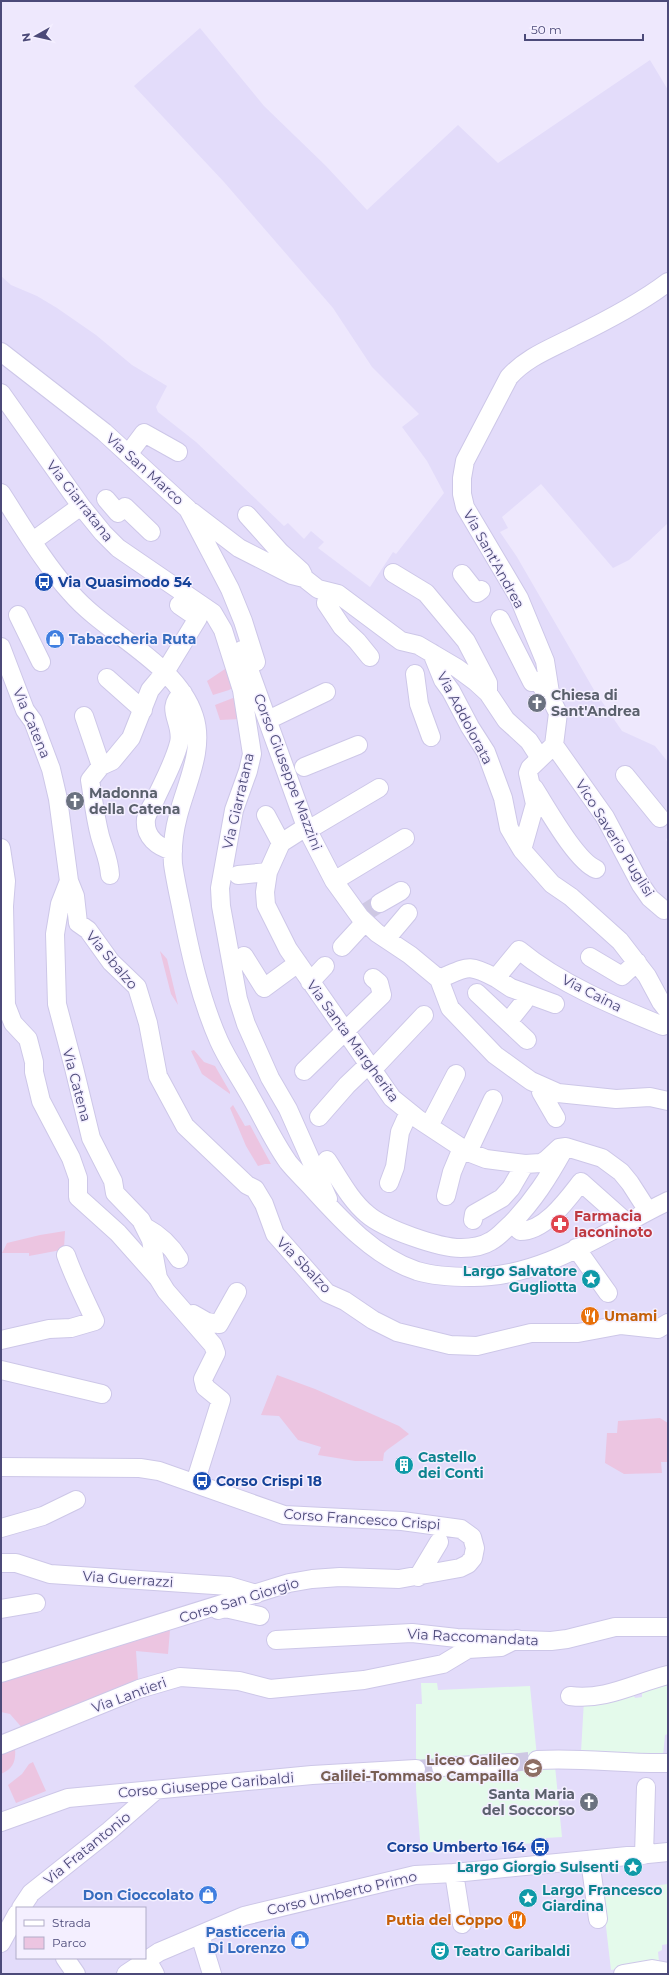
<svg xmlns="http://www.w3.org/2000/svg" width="669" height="1975" font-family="Montserrat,sans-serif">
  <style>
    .residential { fill: #e3dcfa; fill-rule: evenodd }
    .education { fill: #e4faeb }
    .green { fill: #ecc5e1 }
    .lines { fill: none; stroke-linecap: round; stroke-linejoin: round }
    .minor-tunnel { stroke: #cec8e3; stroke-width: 18; stroke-dasharray: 18 9; stroke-linecap: butt }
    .minor-casing { stroke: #cdc7e8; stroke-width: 20 }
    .minor { stroke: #fff; stroke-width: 18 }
    .labels { text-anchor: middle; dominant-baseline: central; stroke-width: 3; stroke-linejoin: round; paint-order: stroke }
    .street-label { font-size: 14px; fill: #4c4a79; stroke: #f4efff }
    .transit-label { font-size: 14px; font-weight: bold; fill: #164399; stroke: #f4efff; text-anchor: start }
    .shop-label { font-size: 14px; font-weight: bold; fill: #366cbe; stroke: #f4efff; text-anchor: end }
    .worship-label { font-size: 14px; font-weight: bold; fill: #5b616d; stroke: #f4efff; text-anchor: start }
    .health-label { font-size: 14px; font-weight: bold; fill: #be3a42; stroke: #f4efff; text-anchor: start }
    .culture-label { font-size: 14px; font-weight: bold; fill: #0d838f; stroke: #f4efff; text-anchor: start }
    .food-label { font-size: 14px; font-weight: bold; fill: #c56008; stroke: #f4efff; text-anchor: start }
    .education-label { font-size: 14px; font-weight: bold; fill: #785e54; stroke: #f4efff; text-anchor: end }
  </style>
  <rect width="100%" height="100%" fill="#eee8fd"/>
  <path class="residential" d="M 200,28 L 264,106 L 326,166 L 367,210 L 458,125 L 498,163 L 650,60 L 668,90 L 668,523 L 629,560 L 613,568 L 541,484 L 502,517 L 508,528 L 500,532 L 517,557 L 594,690 L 622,731 L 655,746 L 668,762 L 668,838 L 666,839 L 668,845 L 668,1974 L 1,1974 L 1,276 L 11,285 L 37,296 L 57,308 L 96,335 L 132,365 L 167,386 L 156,407 L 158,412 L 196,442 L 284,526 L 288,523 L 304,539 L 311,531 L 324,542 L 318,548 L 370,587 L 393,552 L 396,554 L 444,493 L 427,461 L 402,427 L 419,414 L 372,367 L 333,308 L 224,182 L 134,86 ZM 17,1908 L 145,1908 L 145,1958 L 17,1958 Z"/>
  <path class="education" d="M 666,1679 L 668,1685 L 668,1734 L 665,1735 L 663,1756 L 581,1752 L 584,1700 L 620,1695 L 634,1696 L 635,1698 L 642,1697 L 642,1685 Z
    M 421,1683 L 437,1683 L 438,1690 L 530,1686 L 538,1767 L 555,1766 L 562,1837 L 546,1838 L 546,1842 L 421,1853 L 416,1789 L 416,1704 L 422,1704 Z
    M 668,1884 L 668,1944 L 662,1945 L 662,1950 L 658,1952 L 659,1961 L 611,1970 L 602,1892 Z"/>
  <path class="green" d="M 228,667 L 234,687 L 229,690 L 213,695 L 207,681 Z
    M 233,698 L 236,699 L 240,719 L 220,720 L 215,705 Z
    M 160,951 L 167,959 L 178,1005 L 171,994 Z
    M 194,1050 L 204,1062 L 215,1066 L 230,1092 L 230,1094 L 202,1074 L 191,1051 Z
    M 233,1105 L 245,1126 L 250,1125 L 271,1164 L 265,1164 L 258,1166 L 246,1146 L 230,1108 Z
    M 65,1231 L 64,1248 L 61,1250 L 29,1256 L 29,1253 L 2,1253 L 7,1243 L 40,1235 Z
    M 277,1375 L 315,1389 L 399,1426 L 409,1434 L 387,1450 L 384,1453 L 383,1461 L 355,1461 L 318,1455 L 321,1447 L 298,1440 L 279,1416 L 261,1415 Z
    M 660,1418 L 668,1423 L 668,1462 L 661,1462 L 662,1473 L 624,1474 L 605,1463 L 607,1433 L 617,1433 L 618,1421 Z
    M 170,1630 L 168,1654 L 136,1651 L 138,1680 L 24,1730 L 10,1714 L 1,1712 L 1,1681 Z
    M 15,1747 C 16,1761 14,1768 1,1774 L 1,1753 Z
    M 33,1762 L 46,1791 L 16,1803 L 8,1785 L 22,1774 L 29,1764 Z"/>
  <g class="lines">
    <path class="minor-tunnel" d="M 363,914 L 380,903
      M 511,1763 L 537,1760
      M 416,1769 L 441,1767"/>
    <g class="minor-casing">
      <path id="minor" d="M 668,282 C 639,304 606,321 573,337 C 550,349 527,357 509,377 L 465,461 L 462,478 L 462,494 L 465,507 L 519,598 L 545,661 L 551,699 L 558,713 L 554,745 L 530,768 L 528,773 L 535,804 L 522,850 L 552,884 L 571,897 L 620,941 L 647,976 L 661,1002 L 668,1011
        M 1,352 L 104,432 L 188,509 L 230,589 L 243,621 L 256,662
        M 1,393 L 81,506 L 103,533 L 118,548 L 213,613 L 223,630 L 242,690 L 252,754 L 248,771 L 234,810 L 220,888 L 221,906 L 238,999 L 246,1024 L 270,1078 L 288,1109 L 328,1199
        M 129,453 L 144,433 L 178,452
        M 1,493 C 23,527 44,563 71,593 C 106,634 177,663 194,716 C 205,749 186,784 178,816 C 174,831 172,849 173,864 C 175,878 178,892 181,906 C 190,952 200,998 219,1041 C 227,1059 239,1076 249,1094 C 262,1116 273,1141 288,1162 C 296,1172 305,1180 313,1189 C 342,1221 375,1257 417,1271 C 434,1276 454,1277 471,1277 C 543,1278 606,1231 668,1201
        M 106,499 L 118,513 L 125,507 L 151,532
        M 192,512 L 239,548 L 292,575 L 304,578 L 318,589 L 338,594 L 401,641 L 418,645 L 457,668 L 476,682 L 488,693 L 506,720 L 529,741 L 540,758
        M 247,515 L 280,552 L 301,571 L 303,575
        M 33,541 L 81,506
        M 393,573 L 426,593 L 466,641 L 488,683 L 488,693
        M 462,574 L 477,593 L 481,590
        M 328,593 L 326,603 L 342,627 L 357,641 L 370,657
        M 18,615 L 41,662
        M 500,619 L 532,682 L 538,681 L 550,699
        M 1,647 L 25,710 L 33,721 L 51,769 L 58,799 L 69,881 L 60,904 L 55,934 L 57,1004 L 74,1068 L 91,1138 L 113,1181 L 115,1193 L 141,1220 L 151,1240 L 158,1278 L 166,1291 L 213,1345 L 216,1353 L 203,1379 L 205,1387 L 221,1400 L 195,1483
        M 242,650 L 306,827 L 334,881 L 360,917 L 377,933 L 410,955 L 439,979 L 450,1008 L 495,1055 L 531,1081 L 558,1093 L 616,1099 L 650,1097 L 668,1101
        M 432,653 L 443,680 L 451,691 L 470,727 L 486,752 L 503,798 L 509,828 L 522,850
        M 415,674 L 419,704 L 431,737
        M 107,678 L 143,710
        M 84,716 L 101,766 L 112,761 L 131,738 L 150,690 L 165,672 L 198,618 L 179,605
        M 268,720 L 326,692
        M 554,745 L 605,817 L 641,885 L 650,898 L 664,910
        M 101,766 L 90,780 C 93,798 95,817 100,836 C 104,850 109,859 110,875
        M 304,767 L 358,745
        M 625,775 L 660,818
        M 534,788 C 547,808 576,861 596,869
        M 266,815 L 281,843
        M 306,827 L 281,843 L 268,872 L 265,892 L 266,905 L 288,949 L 392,1098 L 418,1119 L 468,1152 L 486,1159 L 525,1164 L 541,1163 L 546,1160 L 559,1148 L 566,1147 L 602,1158 L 621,1172 L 630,1183 L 648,1211
        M 308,830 L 379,788
        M 1,848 L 6,881 L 4,906 L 6,1005 L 13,1023 L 28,1039 L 34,1062 L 34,1072 L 41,1101 L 71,1158 L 78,1178 L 78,1197 L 118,1233 L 158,1278
        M 173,851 C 158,847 144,837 146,819 C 147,813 152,806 155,800 C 163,782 174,763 179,743 C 184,722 163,709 183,693
        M 238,875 L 268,872
        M 69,881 L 75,896 L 78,923 L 88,930 L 111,962 L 137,987 L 148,1023 L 158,1076 L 185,1126 L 247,1185 L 255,1189 L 264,1204 L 275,1234 L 327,1293 L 345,1301 L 373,1320 L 397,1332 L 450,1345 L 477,1346 L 531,1333 L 578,1333 L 621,1325 L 658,1329 L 668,1323
        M 334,881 L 405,838
        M 380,903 L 401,891
        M 386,939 L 408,913
        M 342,947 L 365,922
        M 244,956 L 264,988 L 298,963
        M 590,957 L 622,976 L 637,962
        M 496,978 L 511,988 L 555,1004
        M 439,979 C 468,967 467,963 496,978 L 519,950 C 560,984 614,1006 663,1026 L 668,1024
        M 310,982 L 325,966
        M 477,993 L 527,1040
        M 508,1022 L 524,1002
        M 373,1069 L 424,1015
        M 304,1071 L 382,995 L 379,983 L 373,978
        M 541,1092 L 556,1118
        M 319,1117 L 347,1085 L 369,1064
        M 429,1126 L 456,1074
        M 563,1151 C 548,1178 534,1200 512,1223 L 520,1231 C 545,1231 567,1200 581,1182 L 626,1222
        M 468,1152 L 493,1099
        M 327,1160 C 339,1178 350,1200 367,1214 C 384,1229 439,1248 461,1248 C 471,1248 483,1246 491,1241 C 499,1237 505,1229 512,1223
        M 389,1183 L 395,1167 L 400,1132 L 409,1112
        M 446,1196 L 452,1172 L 462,1148
        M 473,1220 L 474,1214 L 502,1198 L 511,1188 L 525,1164
        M 145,1227 C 160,1235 170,1244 179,1259
        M 576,1248 L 608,1293
        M 188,1315 L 193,1314 L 207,1322 L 219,1324 L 237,1292
        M 1,1340 L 49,1329 L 71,1328 L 95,1321 C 85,1299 74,1278 66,1255
        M 1,1370 L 102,1394
        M 1,1467 L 140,1468 L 159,1471 L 284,1515 L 402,1521 L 461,1529 L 472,1537 L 475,1548 L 473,1558 L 468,1564 L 460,1568 L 399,1579 L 340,1577 L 312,1579 L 289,1583 L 1,1673
        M 1,1528 L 43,1516 L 76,1500
        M 1,1563 L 16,1563 L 50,1574 L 229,1586 L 256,1594
        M 418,1577 L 439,1542
        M 1,1609 L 36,1603
        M 218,1610 L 225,1608 L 260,1616
        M 276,1640 L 412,1633 L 457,1638 L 551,1641 L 567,1639 L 615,1627 L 668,1627
        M 570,1696 C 605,1701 635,1683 668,1675
        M 1,1745 L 139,1689 L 180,1677 L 239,1681 L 270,1689 L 364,1680 L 443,1664 L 468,1649 L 501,1647 L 517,1639
        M 537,1760 C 581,1757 624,1764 668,1763
        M 441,1767 L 511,1763
        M 1,1822 L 68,1798 L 312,1775 L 416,1769
        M 644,1855 L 646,1787
        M 590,1860 L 598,1919
        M 454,1873 L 462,1924
        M 21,1908 L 31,1893 L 109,1831 L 156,1790
        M 200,1935 L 212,1974
        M 1,1943 L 17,1914
        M 65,1958 L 76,1974
        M 147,1960 L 155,1974
        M 126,1974 L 159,1952 L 244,1916 L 415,1875 L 454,1873 L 668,1852
        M 623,1974 L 652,1969 L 668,1972"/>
    </g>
    <use href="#minor" class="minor"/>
  </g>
  <defs>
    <g id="bus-disc" transform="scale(1)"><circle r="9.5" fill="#1a4fb4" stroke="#f4efff"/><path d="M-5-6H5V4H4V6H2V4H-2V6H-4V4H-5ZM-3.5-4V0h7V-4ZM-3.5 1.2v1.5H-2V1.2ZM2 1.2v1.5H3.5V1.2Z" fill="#fff"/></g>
    <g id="shop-disc" transform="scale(1)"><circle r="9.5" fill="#3f7fe0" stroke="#f4efff"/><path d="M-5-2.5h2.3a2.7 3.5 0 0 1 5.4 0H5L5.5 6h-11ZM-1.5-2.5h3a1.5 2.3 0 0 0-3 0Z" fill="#fff"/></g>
    <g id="church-disc" transform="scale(1)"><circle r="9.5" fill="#6b7280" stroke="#f4efff"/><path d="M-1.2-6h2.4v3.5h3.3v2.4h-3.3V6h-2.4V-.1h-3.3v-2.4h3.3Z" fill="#fff"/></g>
    <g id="pharmacy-disc" transform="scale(1)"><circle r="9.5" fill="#e0444e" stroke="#f4efff"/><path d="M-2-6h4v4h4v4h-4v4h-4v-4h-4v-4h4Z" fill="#fff"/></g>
    <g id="sight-disc" transform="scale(1)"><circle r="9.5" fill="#0f9aa8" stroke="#f4efff"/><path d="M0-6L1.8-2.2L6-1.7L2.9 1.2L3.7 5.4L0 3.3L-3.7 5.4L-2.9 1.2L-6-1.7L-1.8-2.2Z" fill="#fff"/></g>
    <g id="restaurant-disc" transform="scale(1)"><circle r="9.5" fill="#e8710a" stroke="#f4efff"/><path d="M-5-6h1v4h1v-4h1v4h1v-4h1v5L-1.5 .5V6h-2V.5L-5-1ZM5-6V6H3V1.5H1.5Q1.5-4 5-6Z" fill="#fff"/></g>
    <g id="building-disc" transform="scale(1)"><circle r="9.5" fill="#0f9aa8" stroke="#f4efff"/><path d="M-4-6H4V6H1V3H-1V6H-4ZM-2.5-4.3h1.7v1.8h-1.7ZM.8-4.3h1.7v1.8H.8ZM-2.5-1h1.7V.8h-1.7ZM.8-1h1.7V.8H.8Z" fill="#fff"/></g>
    <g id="school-disc" transform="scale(1)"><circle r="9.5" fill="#8d6e63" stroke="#f4efff"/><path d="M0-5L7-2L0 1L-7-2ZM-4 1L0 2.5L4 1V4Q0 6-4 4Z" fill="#fff"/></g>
    <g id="theatre-disc" transform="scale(1)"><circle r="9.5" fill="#0f9aa8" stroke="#f4efff"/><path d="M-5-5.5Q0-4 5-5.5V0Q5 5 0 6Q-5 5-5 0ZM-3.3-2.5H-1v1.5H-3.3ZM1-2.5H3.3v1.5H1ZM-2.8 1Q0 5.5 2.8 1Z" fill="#fff"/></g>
  </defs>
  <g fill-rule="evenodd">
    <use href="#bus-disc" x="44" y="582"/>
    <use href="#shop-disc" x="55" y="639"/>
    <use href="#church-disc" x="537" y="703"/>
    <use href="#church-disc" x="75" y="801"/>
    <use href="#pharmacy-disc" x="560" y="1224"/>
    <use href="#sight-disc" x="591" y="1279"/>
    <use href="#restaurant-disc" x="590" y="1316"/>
    <use href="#building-disc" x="404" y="1465"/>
    <use href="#bus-disc" x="202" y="1481"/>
    <use href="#school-disc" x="533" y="1768"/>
    <use href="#church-disc" x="589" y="1802"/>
    <use href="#bus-disc" x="540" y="1847"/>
    <use href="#sight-disc" x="633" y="1867"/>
    <use href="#shop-disc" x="208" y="1895"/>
    <use href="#sight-disc" x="528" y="1898"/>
    <use href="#restaurant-disc" x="517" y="1920"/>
    <use href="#shop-disc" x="300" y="1940"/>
    <use href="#theatre-disc" x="440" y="1951"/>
  </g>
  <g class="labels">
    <g class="street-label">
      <text transform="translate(145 469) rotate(42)">Via San Marco</text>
      <text transform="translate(80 501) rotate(52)">Via Giarratana</text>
      <text transform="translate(494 559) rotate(61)">Via Sant'Andrea</text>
      <text transform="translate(465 718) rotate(62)">Via Addolorata</text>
      <text transform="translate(32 723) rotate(67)">Via Catena</text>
      <text transform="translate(288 772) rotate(69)">Corso Giuseppe Mazzini</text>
      <text transform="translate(238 801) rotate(-77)">Via Giarratana</text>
      <text transform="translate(615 838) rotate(58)">Vico Saverio Puglisi</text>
      <text transform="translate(112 960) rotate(50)">Via Sbalzo</text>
      <text transform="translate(592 993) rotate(27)">Via Caina</text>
      <text transform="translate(353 1041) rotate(54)">Via Santa Margherita</text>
      <text transform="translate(77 1085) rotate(75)">Via Catena</text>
      <text transform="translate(304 1265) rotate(46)">Via Sbalzo</text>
      <text transform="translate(362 1519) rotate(4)">Corso Francesco Crispi</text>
      <text transform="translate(128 1579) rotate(4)">Via Guerrazzi</text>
      <text transform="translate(239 1600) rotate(-17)">Corso San Giorgio</text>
      <text transform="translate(473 1637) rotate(3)">Via Raccomandata</text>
      <text transform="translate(129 1695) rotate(-20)">Via Lantieri</text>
      <text transform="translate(206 1785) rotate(-5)">Corso Giuseppe Garibaldi</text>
      <text transform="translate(87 1848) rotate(-39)">Via Fratantonio</text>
      <text transform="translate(342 1893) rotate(-13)">Corso Umberto Primo</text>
    </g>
    <g class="transit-label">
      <text x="58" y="582">Via Quasimodo 54</text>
      <text x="216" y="1481">Corso Crispi 18</text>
      <text x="526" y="1847" text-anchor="end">Corso Umberto 164</text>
    </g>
    <g class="shop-label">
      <text x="69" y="639" text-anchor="start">Tabaccheria Ruta</text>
      <text x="194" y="1895">Don Cioccolato</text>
      <text x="286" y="1932">Pasticceria<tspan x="286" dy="16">Di Lorenzo</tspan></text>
    </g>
    <g class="worship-label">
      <text x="551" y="695">Chiesa di<tspan x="551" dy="16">Sant'Andrea</tspan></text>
      <text x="89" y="793">Madonna<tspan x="89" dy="16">della Catena</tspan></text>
      <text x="575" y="1794" text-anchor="end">Santa Maria<tspan x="575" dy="16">del Soccorso</tspan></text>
    </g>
    <g class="health-label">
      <text x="574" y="1216">Farmacia<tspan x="574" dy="16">Iaconinoto</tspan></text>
    </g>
    <g class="culture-label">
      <text x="577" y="1271" text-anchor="end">Largo Salvatore<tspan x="577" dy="16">Gugliotta</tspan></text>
      <text x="418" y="1457">Castello<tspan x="418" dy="16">dei Conti</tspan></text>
      <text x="619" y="1867" text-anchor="end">Largo Giorgio Sulsenti</text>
      <text x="542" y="1890">Largo Francesco<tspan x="542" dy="16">Giardina</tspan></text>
      <text x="454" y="1951">Teatro Garibaldi</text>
    </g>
    <g class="food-label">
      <text x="604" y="1316">Umami</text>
      <text x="503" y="1920" text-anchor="end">Putia del Coppo</text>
    </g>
    <g class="education-label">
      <text x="519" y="1760">Liceo Galileo<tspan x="519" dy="16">Galilei-Tommaso Campailla</tspan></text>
    </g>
  </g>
  <rect width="669" height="1975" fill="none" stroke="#4c4a79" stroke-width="4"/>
  <rect x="16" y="1907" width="130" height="52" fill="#f4efff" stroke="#b1adc9"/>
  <rect x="24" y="1920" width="20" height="6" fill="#ffffff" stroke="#b1adc9"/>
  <text x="52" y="1927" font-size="12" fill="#4c4a79">Strada</text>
  <rect x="24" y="1937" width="20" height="12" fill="#ecc5e1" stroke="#b1adc9"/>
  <text x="52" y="1947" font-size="12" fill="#4c4a79">Parco</text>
  <g transform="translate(36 36) rotate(262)" stroke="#f4efff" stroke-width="3" paint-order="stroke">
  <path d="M0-3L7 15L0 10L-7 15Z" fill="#4c4a79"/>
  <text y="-6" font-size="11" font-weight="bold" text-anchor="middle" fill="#4c4a79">N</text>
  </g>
  <path d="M525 34v6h118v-6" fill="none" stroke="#4c4a79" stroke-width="2"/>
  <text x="531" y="34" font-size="12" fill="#4c4a79" stroke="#f4efff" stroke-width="3" paint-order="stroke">50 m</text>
</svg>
